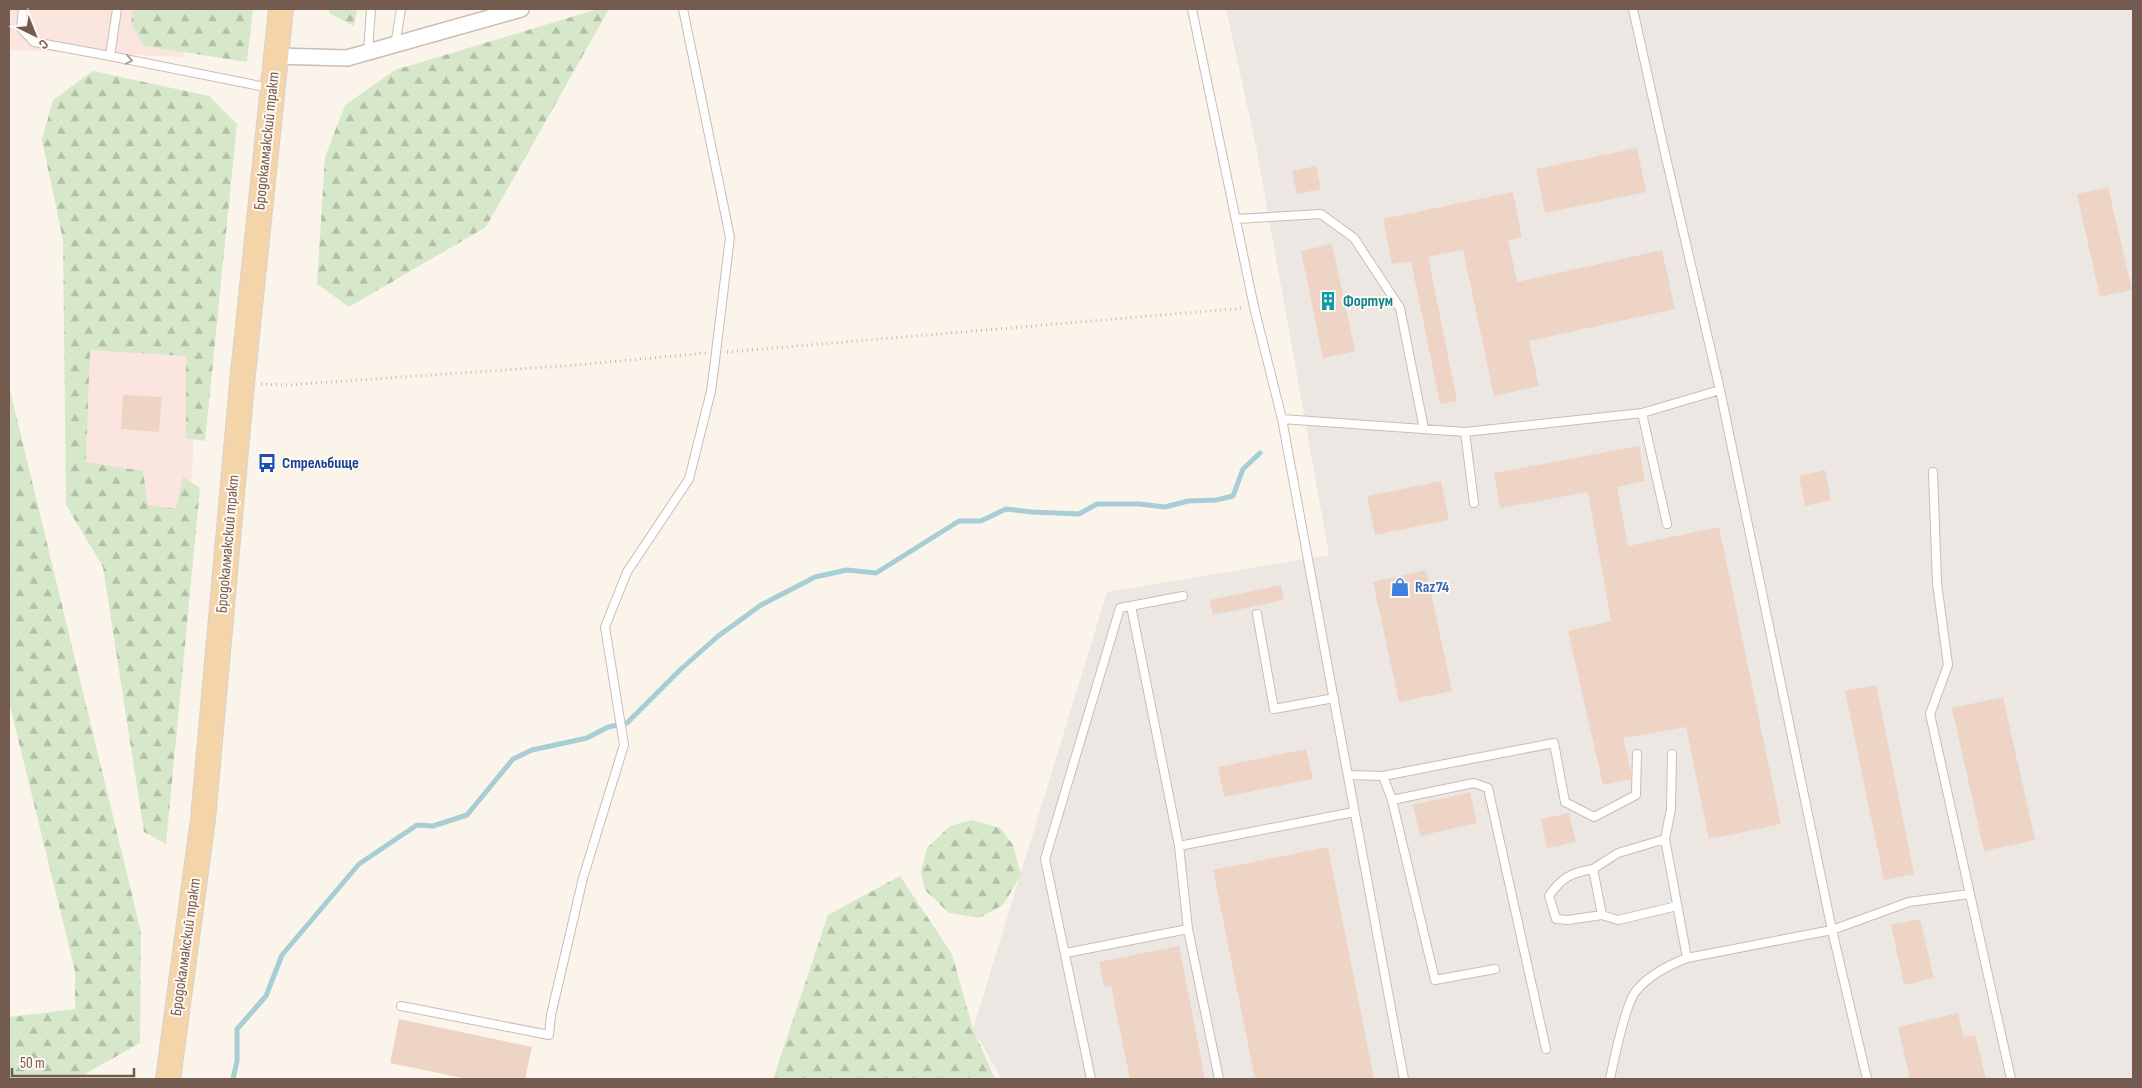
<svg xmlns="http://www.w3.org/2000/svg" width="2142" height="1088" font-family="'Sofia Sans Condensed',sans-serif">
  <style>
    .commercial { fill: #fae6df }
    .industrial { fill: #ede7e3 }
    .forest { fill: url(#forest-firs) }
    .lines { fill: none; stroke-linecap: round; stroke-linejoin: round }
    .stream { stroke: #a7ced4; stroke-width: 5 }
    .building { fill: #eed4c4 }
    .lane-casing { stroke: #ccbcb1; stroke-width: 10 }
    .street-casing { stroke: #ccbcb1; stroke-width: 18 }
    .primary-casing { stroke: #d8d1ce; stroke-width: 26 }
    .path { stroke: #d3b7a7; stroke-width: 3; stroke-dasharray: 1 4; stroke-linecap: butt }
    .lane { stroke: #fff; stroke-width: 8 }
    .street { stroke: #fff; stroke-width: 15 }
    .primary { stroke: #f3d5a9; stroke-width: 24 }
    .lane-bridge-casing { stroke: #ccbcb1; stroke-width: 10; stroke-linecap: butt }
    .lane-bridge { stroke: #fff; stroke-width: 8 }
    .oneway { stroke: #ac9d96 }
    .labels { text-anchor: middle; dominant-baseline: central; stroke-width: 4; stroke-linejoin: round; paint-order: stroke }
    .street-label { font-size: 16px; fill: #745b50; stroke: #fef8f1 }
    .culture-label { font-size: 16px; font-weight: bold; fill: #0d838f; stroke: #fef8f1; text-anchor: start }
    .transit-label { font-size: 16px; font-weight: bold; fill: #164399; stroke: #fef8f1; text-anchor: start }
    .shop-label { font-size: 16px; font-weight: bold; fill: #366cbe; stroke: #fef8f1; text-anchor: start }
  </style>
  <defs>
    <pattern id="forest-firs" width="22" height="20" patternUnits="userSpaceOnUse" patternTransform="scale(1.25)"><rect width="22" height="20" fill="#d7e8ca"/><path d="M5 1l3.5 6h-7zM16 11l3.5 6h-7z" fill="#b3bfa6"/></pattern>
  </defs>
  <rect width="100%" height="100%" fill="#fbf4ea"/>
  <path class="commercial" d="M 9,9 L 186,9 L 184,57 L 9,50 Z
    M 83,327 L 198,332 L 190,519 L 74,514 Z"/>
  <path class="industrial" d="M 1226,9 L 2133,9 L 2133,1079 L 1002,1079 L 973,1029 L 1107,592 L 1329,555 L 1256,146 Z"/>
  <path class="forest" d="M 133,9 L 253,9 L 247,62 L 144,46 L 131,24 Z
    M 330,9 L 357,9 L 354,26 L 329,13 Z
    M 598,9 L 609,9 L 486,227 L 349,307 L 317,284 L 325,157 L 345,105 L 395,70 Z
    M 93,71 L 209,96 L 237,124 L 205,441 L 186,438 L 186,356 L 90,350 L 86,462 L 143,471 L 148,505 L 176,509 L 183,477 L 200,488 L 166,844 L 144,832 L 103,567 L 66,505 L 63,240 L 42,140 L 53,100 Z
    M 9,386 L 141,932 L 140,1043 L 76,1079 L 9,1079 L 9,1017 L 75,1009 L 75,971 L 9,702 Z
    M 972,820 L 1000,828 L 1013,845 L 1021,875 L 1003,905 L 979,918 L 949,913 L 925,890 L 921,871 L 927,848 L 950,826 Z
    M 900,876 L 952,954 L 973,1029 L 995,1079 L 773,1079 L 828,915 Z"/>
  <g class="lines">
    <path class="stream" d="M 233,1079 L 237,1061 L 237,1029 L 266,996 L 282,955 L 359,864 L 417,825 L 433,826 L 467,815 L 513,759 L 532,750 L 587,738 L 608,727 L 627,723 L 680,670 L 717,637 L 761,605 L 815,577 L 847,570 L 876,573 L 959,521 L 981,521 L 1006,509 L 1032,512 L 1079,514 L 1097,504 L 1139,504 L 1165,507 L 1188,501 L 1216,500 L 1233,496 L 1243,469 L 1260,453"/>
  </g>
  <path class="building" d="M 1637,148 L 1646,192 L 1545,213 L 1536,169 Z
    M 1316,166 L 1321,189 L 1297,194 L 1292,171 Z
    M 2108,187 L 2132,290 L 2100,297 L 2077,194 Z
    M 1513,192 L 1522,237 L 1508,240 L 1517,282 L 1662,250 L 1675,309 L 1529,341 L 1539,386 L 1494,396 L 1463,250 L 1428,257 L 1457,401 L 1440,404 L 1411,261 L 1392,264 L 1383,219 Z
    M 1332,244 L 1355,351 L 1323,358 L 1301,251 Z
    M 123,395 L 162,397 L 159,432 L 121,429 Z
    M 1639,446 L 1645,481 L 1617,487 L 1628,546 L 1719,527 L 1781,824 L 1709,839 L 1686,727 L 1623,738 L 1631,772 L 1631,779 L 1603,785 L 1568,631 L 1611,621 L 1588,492 L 1500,508 L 1494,473 Z
    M 1825,470 L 1831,500 L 1805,506 L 1799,476 Z
    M 1441,481 L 1449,520 L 1375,535 L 1367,496 Z
    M 1426,570 L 1452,691 L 1399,702 L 1373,582 Z
    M 1281,585 L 1284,600 L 1213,615 L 1210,600 Z
    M 1876,685 L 1914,874 L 1884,880 L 1845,691 Z
    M 2003,697 L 2035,840 L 1984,851 L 1952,708 Z
    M 1306,749 L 1313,779 L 1224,797 L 1218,767 Z
    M 1470,792 L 1477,823 L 1420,836 L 1413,805 Z
    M 1569,813 L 1576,842 L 1547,848 L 1541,819 Z
    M 1328,847 L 1374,1079 L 1255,1079 L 1213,870 Z
    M 1920,919 L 1934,978 L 1904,985 L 1891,925 Z
    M 1179,946 L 1205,1079 L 1130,1079 L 1111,986 L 1104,987 L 1099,962 Z
    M 1958,1013 L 1964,1037 L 1975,1035 L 1986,1079 L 1910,1079 L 1898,1027 Z
    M 399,1019 L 532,1047 L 525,1079 L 467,1079 L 390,1063 Z"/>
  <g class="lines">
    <g class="lane-casing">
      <path id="lane" d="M 23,9 L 21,28 L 34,42 L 110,56
        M 117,9 L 110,56 L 270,88
        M 683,9 L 730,237 L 717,344
        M 1192,9 L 1254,307 L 1282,419 L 1404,1079
        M 1633,9 L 1664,149 L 1720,390 L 1832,930 L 1909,902 L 1969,894
        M 395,45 L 401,9
        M 368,52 L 371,9
        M 1236,219 L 1321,214 L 1354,238 L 1400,308 L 1424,429
        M 1642,413 L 1667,524
        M 1282,419 L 1465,432 L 1642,413 L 1720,390
        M 1465,432 L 1474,503
        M 1933,472 L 1937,583 L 1948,665 L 1930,714 L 2011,1079
        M 1131,606 L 1179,846 L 1188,929 L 1219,1079
        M 1257,614 L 1274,709 L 1334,698
        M 1672,754 L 1671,809 L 1665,839 L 1687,958
        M 1348,775 L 1383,776 L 1554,743 L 1565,802 L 1594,817 L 1636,795 L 1637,754
        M 1383,776 L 1392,800 L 1435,980 L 1495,969
        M 1392,800 L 1474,783 L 1488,788 L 1546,1049
        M 1179,846 L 1354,812
        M 1593,869 C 1571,873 1562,877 1549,896 L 1556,919 L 1568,920 L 1602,915 L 1618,920 L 1677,906
        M 1602,915 L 1593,869 L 1618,853 L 1665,839
        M 1066,953 L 1188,929
        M 401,1006 L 549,1035 L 551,1015 L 583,878 L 624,745 L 605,627 L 627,572 L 689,479 L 711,391 L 715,361
        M 1091,1079 L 1045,859 L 1120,608 L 1183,596
        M 1610,1079 C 1614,1060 1625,1004 1636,991 C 1649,975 1669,965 1687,958 L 1832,930 L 1867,1079"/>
    </g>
    <g class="street-casing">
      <path id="street" d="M 276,56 L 347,58 L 521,9"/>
    </g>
    <g class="primary-casing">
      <path id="primary" d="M 168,1079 L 203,819 L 242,383 L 281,9"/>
    </g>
    <path class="path" d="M 727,352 L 1244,308
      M 261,384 L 287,385 L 576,365 L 706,353"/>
    <use href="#lane" class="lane"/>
    <use href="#street" class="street"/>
    <use href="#primary" class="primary"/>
    <g class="lane-bridge-casing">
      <path id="lane-bridge" d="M 715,361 L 717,344"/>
    </g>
    <use href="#lane-bridge" class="lane-bridge"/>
  </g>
  <defs><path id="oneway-chevron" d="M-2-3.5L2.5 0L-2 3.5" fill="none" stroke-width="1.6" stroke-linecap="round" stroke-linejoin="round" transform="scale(1.25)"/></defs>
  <use class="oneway" href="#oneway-chevron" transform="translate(129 60) rotate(11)"/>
  <defs>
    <g id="building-bare" transform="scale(1.5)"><path d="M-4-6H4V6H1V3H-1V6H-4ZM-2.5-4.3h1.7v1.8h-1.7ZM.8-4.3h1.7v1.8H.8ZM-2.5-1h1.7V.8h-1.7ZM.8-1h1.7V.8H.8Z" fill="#0f9aa8" stroke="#fef8f1" stroke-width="2.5" paint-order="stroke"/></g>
    <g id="bus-bare" transform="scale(1.5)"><path d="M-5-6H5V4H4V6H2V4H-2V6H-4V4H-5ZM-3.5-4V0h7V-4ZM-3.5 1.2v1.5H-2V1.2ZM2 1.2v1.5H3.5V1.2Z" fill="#1a4fb4" stroke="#fef8f1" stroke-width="2.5" paint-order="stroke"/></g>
    <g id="shop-bare" transform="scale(1.5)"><path d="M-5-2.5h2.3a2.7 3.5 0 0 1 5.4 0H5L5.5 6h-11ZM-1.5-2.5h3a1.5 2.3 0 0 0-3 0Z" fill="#3f7fe0" stroke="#fef8f1" stroke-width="2.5" paint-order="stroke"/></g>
  </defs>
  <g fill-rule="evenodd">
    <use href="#building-bare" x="1328" y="301"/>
    <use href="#bus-bare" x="267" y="463"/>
    <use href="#shop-bare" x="1400" y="587"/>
  </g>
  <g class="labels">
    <g class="street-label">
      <text transform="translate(267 141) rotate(-84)">Бродокалмакский тракт</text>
      <text transform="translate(228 544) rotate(-85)">Бродокалмакский тракт</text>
      <text transform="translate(186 947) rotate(-82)">Бродокалмакский тракт</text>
    </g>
    <g class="culture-label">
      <text x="1343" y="301">Фортум</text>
    </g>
    <g class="transit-label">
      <text x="282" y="463">Стрельбище</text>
    </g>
    <g class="shop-label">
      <text x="1415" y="587">Raz74</text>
    </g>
  </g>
  <rect width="2142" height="1088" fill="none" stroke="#745b50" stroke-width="20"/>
  <g transform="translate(35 35) rotate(137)" stroke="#fef8f1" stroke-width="4" paint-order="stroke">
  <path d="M0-4L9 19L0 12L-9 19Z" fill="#745b50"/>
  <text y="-8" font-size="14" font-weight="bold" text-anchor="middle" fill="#745b50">С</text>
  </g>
  <path d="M12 1068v8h122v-8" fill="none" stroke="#745b50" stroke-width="2.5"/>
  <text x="20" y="1068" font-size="15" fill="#745b50" stroke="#fef8f1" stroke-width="4" paint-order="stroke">50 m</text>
</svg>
